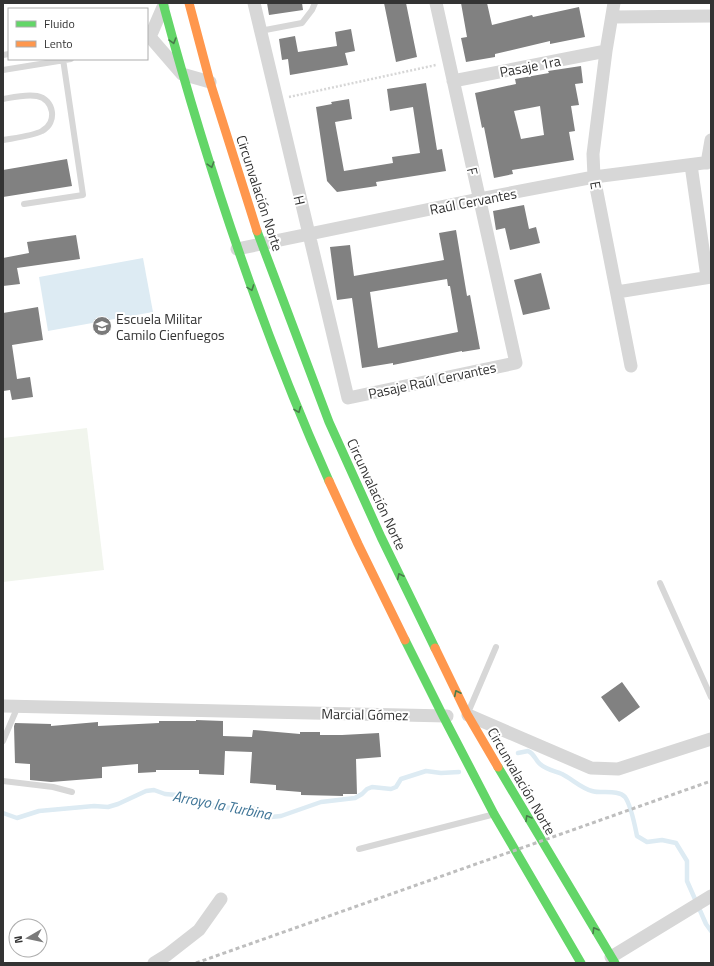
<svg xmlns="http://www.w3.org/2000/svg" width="714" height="966" font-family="'Titillium Web',sans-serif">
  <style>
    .green { fill: #f1f5ed }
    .water { fill: #ddebf3 }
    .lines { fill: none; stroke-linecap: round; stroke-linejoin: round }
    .stream { stroke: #ddebf3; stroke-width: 4.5 }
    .building { fill: #818181; fill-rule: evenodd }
    .path { stroke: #d6d6d6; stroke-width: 2.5; stroke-dasharray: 2 2; stroke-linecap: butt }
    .lane { stroke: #d7d7d7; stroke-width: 6 }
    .street { stroke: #d7d7d7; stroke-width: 13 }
    .fast { stroke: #63d668; stroke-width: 9 }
    .slow { stroke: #ff974d; stroke-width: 9 }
    .rail { stroke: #bebebe; stroke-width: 3; stroke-dasharray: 4 3; stroke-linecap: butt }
    .oneway { stroke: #497c4b }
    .labels { text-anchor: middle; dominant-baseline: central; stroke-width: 4; stroke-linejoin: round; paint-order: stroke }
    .street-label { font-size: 14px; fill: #333; stroke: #fff }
    .poi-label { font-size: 14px; fill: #333; stroke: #fff; text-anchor: start }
    .water-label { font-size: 15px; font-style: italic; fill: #3f7597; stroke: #fff }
  </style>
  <rect width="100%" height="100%" fill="#fff"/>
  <path class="green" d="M 87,428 L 104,570 L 3,582 L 3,438 Z"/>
  <path class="water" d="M 143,258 L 153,312 L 48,331 L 39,277 Z"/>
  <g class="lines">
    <path class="stream" d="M 518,753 L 528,751 C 535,754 535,760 540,764 C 547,770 555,771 562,774 C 572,779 581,788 592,791 C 601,794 618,789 625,797 C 631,805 635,826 637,836 L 647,842 L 662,840 L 676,843 L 687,861 L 687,881 L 706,924 L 711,931
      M 3,813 L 17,818 L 39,811 L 94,806 L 108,807 L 118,804 L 146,791 L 154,790 L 165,794 L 177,795 L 202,804 L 231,808 L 246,808 L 256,809 L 271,817 L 281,816 L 321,802 L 355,798 L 362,794 L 367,789 L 372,787 L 391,789 L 396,787 L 401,779 L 426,771 L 441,773 L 459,772"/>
  </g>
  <path class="building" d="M 267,3 L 302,3 L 303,10 L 269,15 Z
    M 384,3 L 406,3 L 417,57 L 396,62 Z
    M 461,3 L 487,3 L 492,25 L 532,15 L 533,17 L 579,7 L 585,37 L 550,44 L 550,41 L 495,54 L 495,57 L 466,62 L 461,38 L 467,37 Z
    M 351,29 L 355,51 L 345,53 L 348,65 L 290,75 L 288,59 L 282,60 L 279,39 L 295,36 L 298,52 L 337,46 L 335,32 Z
    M 581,66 L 583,83 L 575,84 L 579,105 L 571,106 L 575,131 L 569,132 L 574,160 L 512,170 L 513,174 L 494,178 L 484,127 L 482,128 L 475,93 L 516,84 L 515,79 L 549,73 L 548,71 ZM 540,106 L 544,135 L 521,139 L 514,111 Z
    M 426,83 L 437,150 L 442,149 L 446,171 L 376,182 L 377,186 L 337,192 L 327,181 L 316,107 L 332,104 L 331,102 L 349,99 L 352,119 L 335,122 L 344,171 L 393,163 L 392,157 L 420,153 L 413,107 L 390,111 L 387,89 Z
    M 67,159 L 72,186 L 3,197 L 3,170 Z
    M 524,205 L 529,229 L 536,227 L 540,243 L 510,250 L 505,228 L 496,230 L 493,211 Z
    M 456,230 L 467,296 L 470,295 L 480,349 L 462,352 L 462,351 L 393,365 L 393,363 L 362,368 L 352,298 L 337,300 L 330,247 L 350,245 L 354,276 L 444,260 L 439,233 ZM 447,279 L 448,286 L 450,286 L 458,332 L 378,348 L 370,292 Z
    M 76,235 L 80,259 L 17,268 L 20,284 L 3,286 L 3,258 L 29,253 L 27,242 Z
    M 541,273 L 550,309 L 523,315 L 514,280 Z
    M 38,307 L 43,340 L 12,345 L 17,379 L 30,377 L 33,397 L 12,400 L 10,390 L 3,391 L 3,313 Z
    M 622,682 L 640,707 L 619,722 L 601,697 Z
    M 196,720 L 223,721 L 223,736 L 252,737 L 253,730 L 300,734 L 300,732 L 320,732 L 320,735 L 342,735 L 379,733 L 381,757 L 356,759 L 357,794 L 343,794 L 343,796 L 301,795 L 301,792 L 276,790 L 276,785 L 250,783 L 252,752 L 225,751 L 224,775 L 199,774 L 199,770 L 156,770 L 156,772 L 138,773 L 138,764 L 102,767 L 102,778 L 51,782 L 30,780 L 30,764 L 15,763 L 14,726 L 15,723 L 51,724 L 51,726 L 98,722 L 98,726 L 159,723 L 159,721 L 196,721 Z"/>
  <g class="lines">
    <path class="path" d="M 289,97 L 436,65"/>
    <path class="lane" d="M 260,31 L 302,23 L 312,10 L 315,3
      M 3,55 L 9,54
      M 3,70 L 71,59
      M 3,99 C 14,97 26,94 37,96 C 54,99 58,123 42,131 C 33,136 14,138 3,140
      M 24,204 L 83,195 L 63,59
      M 660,583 L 711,697
      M 470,708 L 496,647
      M 3,741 L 18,706
      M 3,781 L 53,787 L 72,792
      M 359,849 L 491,815"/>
    <path class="street" d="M 254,3 L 348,398 L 516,363 L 436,3
      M 614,3 L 606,51 L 593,154 L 594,177 L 631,366
      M 163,7 L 150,37 L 182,74 L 210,82
      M 612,17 L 711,16
      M 453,81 L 606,51
      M 707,163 L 711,140
      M 691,165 L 707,277
      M 237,249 L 479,199 L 594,177 L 711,162
      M 617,292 L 711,277
      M 3,706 L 447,716
      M 468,715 L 591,768 L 618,769 L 711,739
      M 611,957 L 711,896
      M 154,963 L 167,955 L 199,930 L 221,899"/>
    <path class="fast" d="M 163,3 C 207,166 260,327 329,481
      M 257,231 L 329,422 L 381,537 L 435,648
      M 405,640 L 443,716 L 494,814 L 581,963
      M 498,767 L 615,963"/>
    <path class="slow" d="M 189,3 L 210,82 L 257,231
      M 329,481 L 358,544 L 405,640
      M 435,648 L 467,714 L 498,767"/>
    <path class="rail" d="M 196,963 L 711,781"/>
  </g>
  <defs><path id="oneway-chevron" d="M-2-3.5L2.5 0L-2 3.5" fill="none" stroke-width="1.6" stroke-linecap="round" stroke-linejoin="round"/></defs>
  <g class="oneway">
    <use href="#oneway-chevron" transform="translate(173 41) rotate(74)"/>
    <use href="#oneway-chevron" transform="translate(211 165) rotate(73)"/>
    <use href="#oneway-chevron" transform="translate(251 288) rotate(70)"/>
    <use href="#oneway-chevron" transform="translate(298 410) rotate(68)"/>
    <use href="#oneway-chevron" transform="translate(400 576) rotate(-116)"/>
    <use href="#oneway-chevron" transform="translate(457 693) rotate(-116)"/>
    <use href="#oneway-chevron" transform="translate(528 818) rotate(-120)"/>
    <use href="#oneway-chevron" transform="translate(595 930) rotate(-121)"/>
  </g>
  <defs>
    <g id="school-disc" transform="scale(1)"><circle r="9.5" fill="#7a7a7a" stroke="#fff"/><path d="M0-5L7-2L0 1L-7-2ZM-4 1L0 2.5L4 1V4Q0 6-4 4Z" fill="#fff"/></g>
  </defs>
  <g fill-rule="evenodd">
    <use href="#school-disc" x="102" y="326"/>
  </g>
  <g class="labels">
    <g class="street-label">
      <text transform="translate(530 66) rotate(-11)">Pasaje 1ra</text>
      <text transform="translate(473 171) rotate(77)">F</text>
      <text transform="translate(596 185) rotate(80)">E</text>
      <text transform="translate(260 193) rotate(72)">Circunvalación Norte</text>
      <text transform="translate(300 200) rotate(77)">H</text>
      <text transform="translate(473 201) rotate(-11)">Raúl Cervantes</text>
      <text transform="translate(432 380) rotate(-12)">Pasaje Raúl Cervantes</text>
      <text transform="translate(377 494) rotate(65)">Circunvalación Norte</text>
      <text transform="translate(365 714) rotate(1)">Marcial Gómez</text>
      <text transform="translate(522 781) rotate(60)">Circunvalación Norte</text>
    </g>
    <g class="poi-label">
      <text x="116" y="318">Escuela Militar<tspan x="116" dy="16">Camilo Cienfuegos</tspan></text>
    </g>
    <g class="water-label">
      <text transform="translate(222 805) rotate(11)">Arroyo la Turbina</text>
    </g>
  </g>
  <rect width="714" height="966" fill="none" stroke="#333333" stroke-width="8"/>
  <rect x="8" y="8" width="140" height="52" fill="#ffffff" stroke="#adadad"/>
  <rect x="16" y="21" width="20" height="6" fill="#63d668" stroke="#adadad"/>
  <text x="44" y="28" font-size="12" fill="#333333">Fluido</text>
  <rect x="16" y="41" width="20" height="6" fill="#ff974d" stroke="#adadad"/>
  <text x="44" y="48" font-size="12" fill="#333333">Lento</text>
  <g transform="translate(28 938) rotate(261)"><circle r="19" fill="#ffffff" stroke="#adadad"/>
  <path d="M0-3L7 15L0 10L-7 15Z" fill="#7a7a7a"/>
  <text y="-6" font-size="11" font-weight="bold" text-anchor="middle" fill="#333333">N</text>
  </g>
</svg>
